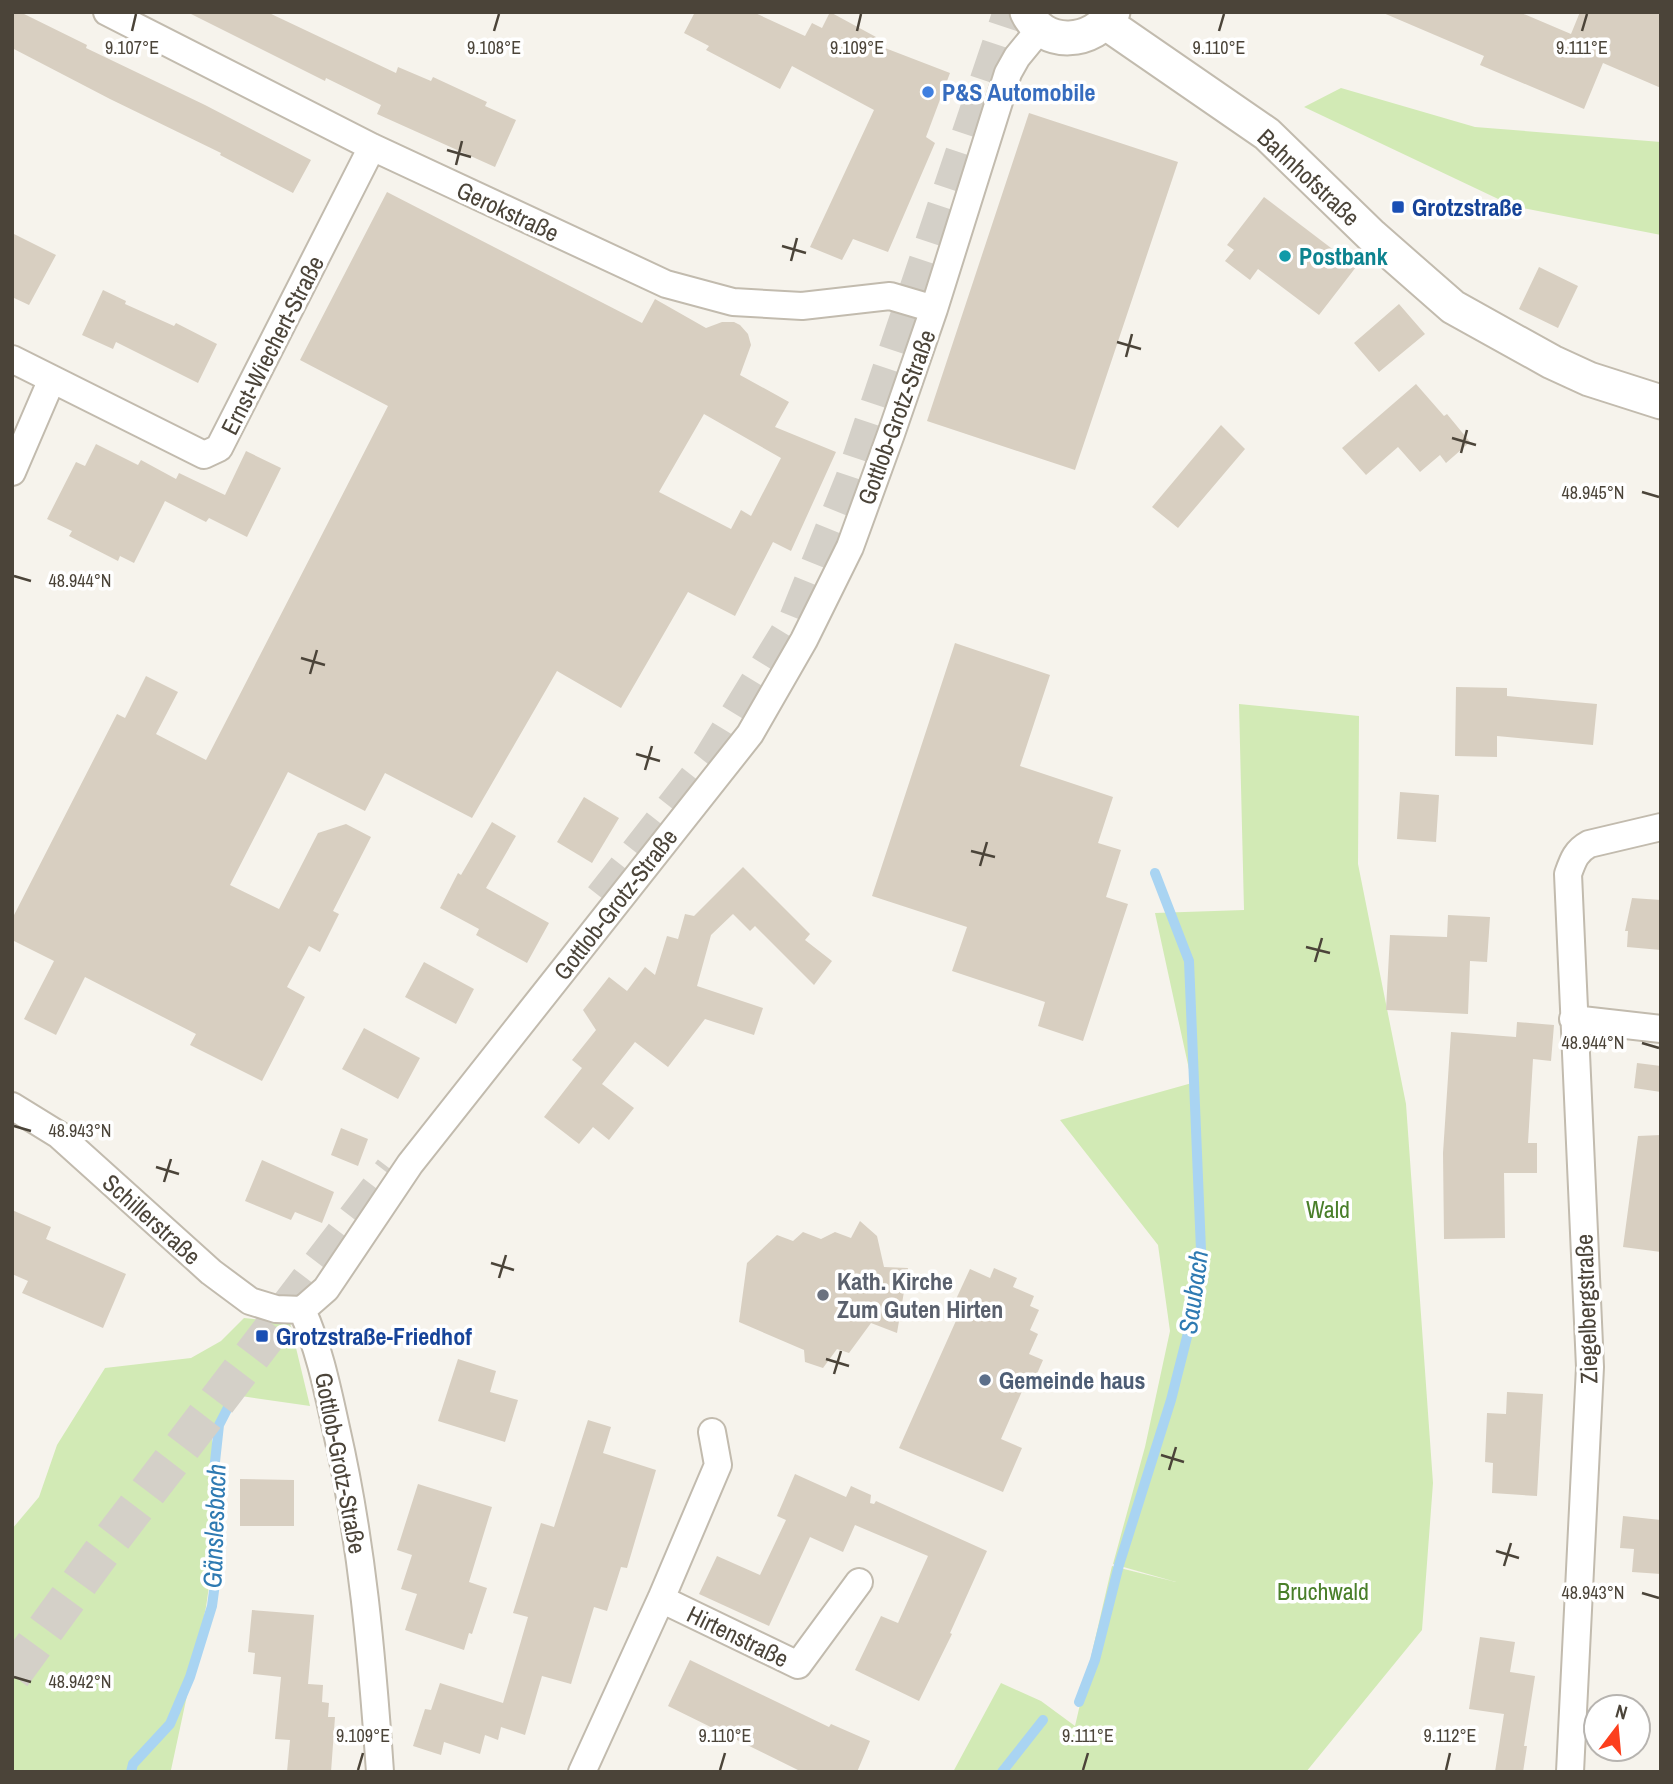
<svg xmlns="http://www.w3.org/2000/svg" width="1673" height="1784" font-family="'Archivo Narrow',sans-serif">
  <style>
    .green { fill: #d2eab5 }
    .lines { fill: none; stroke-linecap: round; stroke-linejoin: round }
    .stream { stroke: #a9d4f2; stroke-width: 10 }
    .building { fill: #d8cfc1; fill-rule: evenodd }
    .secondary-tunnel { stroke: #d4d0c8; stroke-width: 38; stroke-dasharray: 38 19; stroke-linecap: butt }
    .minor-casing { stroke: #c2bbae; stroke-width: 30 }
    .tertiary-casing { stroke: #c2bbae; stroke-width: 37 }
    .minor { stroke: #fff; stroke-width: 26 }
    .tertiary { stroke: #fff; stroke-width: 33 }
    .ticks { fill: none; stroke: #4b4439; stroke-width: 2.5 }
    .shop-dot { fill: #3f7fe0; stroke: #fff; stroke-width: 2.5 }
    .transit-dot { fill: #1a4fb4; stroke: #fff; stroke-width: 2.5 }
    .culture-dot { fill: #0f9aa8; stroke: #fff; stroke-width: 2.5 }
    .worship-dot { fill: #6b7280; stroke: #fff; stroke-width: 2.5 }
    .service-dot { fill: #5c6f8a; stroke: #fff; stroke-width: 2.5 }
    .labels { text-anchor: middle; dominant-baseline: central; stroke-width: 7; stroke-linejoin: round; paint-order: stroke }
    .shop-label { font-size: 24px; font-weight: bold; fill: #366cbe; stroke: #fff; text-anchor: start }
    .street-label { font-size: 24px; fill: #4b4439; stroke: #fff }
    .transit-label { font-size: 24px; font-weight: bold; fill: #164399; stroke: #fff; text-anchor: start }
    .culture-label { font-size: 24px; font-weight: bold; fill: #0d838f; stroke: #fff; text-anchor: start }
    .park-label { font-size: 24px; fill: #4a7f2a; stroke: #fff }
    .worship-label { font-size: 24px; font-weight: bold; fill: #5b616d; stroke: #fff; text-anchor: start }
    .service-label { font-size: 24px; font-weight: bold; fill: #4e5e75; stroke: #fff; text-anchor: start }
    .water-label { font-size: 26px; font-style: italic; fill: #2e7ab2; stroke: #fff }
    .ticks-label { font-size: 18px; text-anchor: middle; fill: #4b4439; stroke: #fff; stroke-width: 7; stroke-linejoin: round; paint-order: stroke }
  </style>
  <rect width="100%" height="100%" fill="#f6f3ec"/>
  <path class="green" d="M 1341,88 L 1475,127 L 1661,142 L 1661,235 L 1513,206 L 1304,107 Z
    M 1239,704 L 1359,716 L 1358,864 L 1406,1104 L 1433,1483 L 1422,1630 L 1306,1772 L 953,1772 L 1001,1683 L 1041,1701 L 1075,1726 L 1112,1566 L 1176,1582 L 1113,1564 L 1145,1447 L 1170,1331 L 1158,1245 L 1060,1120 L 1192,1083 L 1155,913 L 1244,910 Z
    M 244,1318 L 290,1323 L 310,1406 L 241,1396 L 212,1438 L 213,1559 L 206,1607 L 171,1770 L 12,1772 L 12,1529 L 39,1497 L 57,1445 L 105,1368 L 191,1358 L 221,1341 Z"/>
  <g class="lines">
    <path class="stream" d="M 1079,1702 L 1095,1660 L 1119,1565 L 1171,1400 L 1188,1333 L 1201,1250 L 1189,961 L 1155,873
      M 131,1772 L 133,1764 L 170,1724 L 190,1677 L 212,1606 L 219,1553 L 215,1462 L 219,1425 L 237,1390
      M 1002,1772 L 1043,1720"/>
  </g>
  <path class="building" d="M 12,12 L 20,12 L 87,45 L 86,48 L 205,105 L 311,160 L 293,193 L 220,155 L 221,153 L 110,99 L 12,48 Z
    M 187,12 L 267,12 L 396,73 L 398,67 L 431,81 L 433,77 L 487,102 L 485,106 L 516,120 L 495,167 L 377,114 L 381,105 L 326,78 L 325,81 Z
    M 695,12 L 753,12 L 805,36 L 812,23 L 822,28 L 830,12 L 876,37 L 872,43 L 950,73 L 926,137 L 935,143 L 888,252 L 853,239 L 842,260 L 810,247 L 874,110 L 792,66 L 780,89 L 706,50 L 709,46 L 684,33 Z
    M 1381,12 L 1519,12 L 1571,34 L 1580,12 L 1661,12 L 1661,88 L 1603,63 L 1584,109 L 1480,65 L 1484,56 Z
    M 1029,113 L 1178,162 L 1075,470 L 927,421 Z
    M 387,192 L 642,323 L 655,299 L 706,328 L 722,322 L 734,322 L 740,325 L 748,334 L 751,345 L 740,375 L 789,402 L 775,427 L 836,452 L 791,551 L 773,542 L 735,616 L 688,592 L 621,708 L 557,671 L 472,818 L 385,773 L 365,811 L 288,772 L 230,885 L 279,909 L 318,833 L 346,824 L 371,837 L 333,911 L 339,914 L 320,952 L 309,946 L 287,987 L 305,997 L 262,1081 L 190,1045 L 196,1034 L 85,977 L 56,1035 L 24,1019 L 54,961 L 12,940 L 12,919 L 117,714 L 125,718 L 146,676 L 178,692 L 156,734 L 206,760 L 238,698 L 388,406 L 300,360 ZM 704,414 L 781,458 L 751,516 L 741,510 L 731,529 L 659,492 Z
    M 1264,197 L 1356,267 L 1319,315 L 1258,269 L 1250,280 L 1225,261 L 1234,250 L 1227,245 Z
    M 12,233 L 56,255 L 29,305 L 12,297 Z
    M 1539,267 L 1578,286 L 1558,328 L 1519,309 Z
    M 103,290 L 126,301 L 125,304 L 174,326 L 176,323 L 217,344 L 198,383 L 116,342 L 113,349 L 82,335 Z
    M 1399,304 L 1425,334 L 1379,372 L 1354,343 Z
    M 1416,384 L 1444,416 L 1447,414 L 1470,442 L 1446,463 L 1440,455 L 1420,472 L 1398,447 L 1366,475 L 1342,448 Z
    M 1221,425 L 1245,449 L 1178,528 L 1152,507 Z
    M 96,444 L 138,465 L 141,460 L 176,479 L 179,473 L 225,495 L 246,451 L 281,468 L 247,537 L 209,518 L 206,522 L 165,501 L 134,563 L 120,556 L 118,561 L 69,536 L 72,531 L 47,519 L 76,462 L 85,466 Z
    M 955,643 L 1050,675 L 1020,766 L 1113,797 L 1098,843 L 1121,850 L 1106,897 L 1128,904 L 1083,1041 L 1038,1026 L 1045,1002 L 952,971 L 967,927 L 872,896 Z
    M 1456,687 L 1507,688 L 1507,696 L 1597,704 L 1593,745 L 1497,736 L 1497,757 L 1455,756 Z
    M 1400,792 L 1439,795 L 1436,842 L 1397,839 Z
    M 584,797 L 619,818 L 592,863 L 557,842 Z
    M 492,822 L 516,836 L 486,888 L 549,923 L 527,963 L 476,935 L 479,929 L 440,908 L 458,873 L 461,875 Z
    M 743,867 L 810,934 L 805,940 L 832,961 L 814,985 L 755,926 L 750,931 L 733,914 L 711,935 L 697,986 L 763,1008 L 754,1035 L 705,1019 L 668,1067 L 635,1042 L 602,1084 L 634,1108 L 609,1140 L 593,1127 L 579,1144 L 544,1117 L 582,1068 L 572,1060 L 596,1030 L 583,1010 L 609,977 L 627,991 L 645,967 L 655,975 L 667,936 L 678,939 L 685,914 L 694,916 Z
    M 1632,898 L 1661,900 L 1661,950 L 1627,947 L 1628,931 L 1625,931 Z
    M 1448,915 L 1490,917 L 1487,962 L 1470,961 L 1468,1014 L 1386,1010 L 1390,935 L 1447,937 Z
    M 424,962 L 474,989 L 456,1024 L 405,997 Z
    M 1517,1022 L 1554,1025 L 1551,1061 L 1533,1059 L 1528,1143 L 1537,1143 L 1537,1173 L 1504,1173 L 1505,1238 L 1444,1239 L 1443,1153 L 1451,1032 L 1516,1037 Z
    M 364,1028 L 420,1058 L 398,1099 L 342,1069 Z
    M 1637,1063 L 1661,1066 L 1661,1092 L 1634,1088 Z
    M 341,1128 L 368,1139 L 358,1166 L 331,1155 Z
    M 1661,1135 L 1661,1252 L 1623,1247 L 1638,1136 Z
    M 262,1160 L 334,1192 L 322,1223 L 295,1212 L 291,1220 L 245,1201 Z
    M 12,1210 L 51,1227 L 46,1239 L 126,1274 L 103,1328 L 22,1293 L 28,1281 L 12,1274 Z
    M 860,1221 L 877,1236 L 884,1267 L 908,1268 L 897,1333 L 871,1323 L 849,1353 L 837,1349 L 823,1368 L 805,1362 L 804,1350 L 739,1322 L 747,1263 L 777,1235 L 793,1241 L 803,1232 L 821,1239 L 835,1232 L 851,1238 Z
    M 994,1268 L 1017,1278 L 1013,1287 L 1034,1296 L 1030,1306 L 1039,1310 L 1030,1330 L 1038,1334 L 1029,1354 L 1043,1360 L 1029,1392 L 1023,1389 L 1001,1439 L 1022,1448 L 1003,1492 L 899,1448 L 959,1314 L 951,1310 L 970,1269 L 990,1278 Z
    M 458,1359 L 496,1371 L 490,1392 L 518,1400 L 505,1442 L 438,1421 Z
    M 1507,1392 L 1543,1394 L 1537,1496 L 1492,1493 L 1493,1463 L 1485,1462 L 1487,1413 L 1506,1414 Z
    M 588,1420 L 611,1427 L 603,1453 L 656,1470 L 627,1568 L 621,1567 L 607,1611 L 594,1607 L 571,1684 L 542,1676 L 525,1735 L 501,1727 L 498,1740 L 485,1735 L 480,1754 L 444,1742 L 441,1755 L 413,1746 L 425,1709 L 431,1710 L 440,1683 L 503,1703 L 528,1617 L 513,1613 L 541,1523 L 554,1527 Z
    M 795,1474 L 846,1497 L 851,1486 L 871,1495 L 870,1503 L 874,1504 L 876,1501 L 987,1551 L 950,1633 L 952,1634 L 919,1701 L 855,1670 L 881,1616 L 898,1623 L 928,1556 L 855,1525 L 843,1552 L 810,1537 L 769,1626 L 699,1594 L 717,1556 L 760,1575 L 786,1520 L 777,1516 Z
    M 240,1479 L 294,1480 L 294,1526 L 240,1526 Z
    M 418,1484 L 492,1507 L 469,1582 L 487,1588 L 472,1634 L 469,1633 L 464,1650 L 405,1630 L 417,1594 L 401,1589 L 412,1555 L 397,1550 Z
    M 1623,1516 L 1661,1520 L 1661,1574 L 1632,1572 L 1634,1549 L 1620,1548 Z
    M 252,1610 L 314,1615 L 308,1684 L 323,1685 L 322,1702 L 329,1703 L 328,1717 L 335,1717 L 331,1772 L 287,1772 L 290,1740 L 275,1739 L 281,1677 L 253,1674 L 255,1653 L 248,1652 Z
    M 1480,1637 L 1515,1642 L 1510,1672 L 1535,1676 L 1524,1746 L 1527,1746 L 1523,1772 L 1495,1772 L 1504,1714 L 1469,1709 Z
    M 690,1660 L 829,1727 L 831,1724 L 870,1741 L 857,1772 L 802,1772 L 668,1706 Z"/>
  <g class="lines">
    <path class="secondary-tunnel" d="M 603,899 L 710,763 L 798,619 L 854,480 L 1012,12
      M 12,1675 L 101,1553 L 393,1171"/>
    <g class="minor-casing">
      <path id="minor" d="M 107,12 L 372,147 L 666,284 L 733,302 L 802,306 L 890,296 L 934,309
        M 12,359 L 204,455 L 219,448 L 372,147
        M 12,472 L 52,379
        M 1573,1019 L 1661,1029
        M 12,1106 L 59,1135 L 211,1272 L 250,1301 L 276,1309 L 302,1310
        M 302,1310 L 326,1289 L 410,1164 L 750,734 L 804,640 L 850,547 L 891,434 L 934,309 L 1008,73 L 1017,57 L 1040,29
        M 302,1310 C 319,1348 327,1387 336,1428 C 362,1541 372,1656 380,1772
        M 661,1599 L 798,1665 L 859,1582
        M 582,1772 L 661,1599 L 718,1465 L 712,1432
        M 1570,1772 L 1590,1367 L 1568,874 C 1573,860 1576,851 1589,844 L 1661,827"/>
    </g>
    <g class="tertiary-casing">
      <path id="tertiary" d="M 1027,12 C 1044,49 1094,44 1113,12
        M 1106,23 L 1267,134 L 1372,236 L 1453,307 L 1552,362 L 1589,379 L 1661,402"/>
    </g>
    <use href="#minor" class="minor"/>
    <use href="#tertiary" class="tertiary"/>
  </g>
  <path class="ticks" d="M 132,31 L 136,14M 494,31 L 499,14M 857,31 L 861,14M 1219,31 L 1224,14M 1582,31 L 1587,14M 447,150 L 471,157M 456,165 L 462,141M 782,246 L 806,253M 791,261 L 797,238M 1117,342 L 1141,349M 1126,357 L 1132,334M 1452,438 L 1476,445M 1461,453 L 1467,430M 1642,492 L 1659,497M 14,576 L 31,581M 301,658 L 325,665M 310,674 L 317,650M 636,754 L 660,761M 645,770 L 652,746M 971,851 L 995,857M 980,866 L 987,842M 1306,947 L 1330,953M 1315,962 L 1322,938M 1642,1043 L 1659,1048M 14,1126 L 31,1131M 156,1167 L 179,1174M 164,1182 L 171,1159M 491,1263 L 514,1270M 499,1278 L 506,1255M 826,1359 L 849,1366M 834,1374 L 841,1351M 1161,1455 L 1184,1462M 1169,1470 L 1176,1447M 1496,1551 L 1519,1558M 1504,1566 L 1511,1543M 1642,1593 L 1659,1598M 14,1677 L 31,1682M 358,1770 L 363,1753M 720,1770 L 725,1753M 1083,1770 L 1088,1753M 1446,1770 L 1450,1753"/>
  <circle class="shop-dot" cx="928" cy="92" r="7"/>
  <g class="transit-dot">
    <rect x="1391" y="200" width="14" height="14" rx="3.5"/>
    <rect x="255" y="1329" width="14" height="14" rx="3.5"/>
  </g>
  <circle class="culture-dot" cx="1285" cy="256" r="7"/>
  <circle class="worship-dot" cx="823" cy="1295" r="7"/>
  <circle class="service-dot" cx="985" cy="1380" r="7"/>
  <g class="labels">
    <g class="shop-label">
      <text x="942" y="92">P&amp;S Automobile</text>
    </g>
    <g class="street-label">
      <text transform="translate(1309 177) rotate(43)">Bahnhofstraße</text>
      <text transform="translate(508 211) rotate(25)">Gerokstraße</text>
      <text transform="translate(272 345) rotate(-63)">Ernst-Wiechert-Straße</text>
      <text transform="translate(896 417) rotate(-70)">Gottlob-Grotz-Straße</text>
      <text transform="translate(615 904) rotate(-52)">Gottlob-Grotz-Straße</text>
      <text transform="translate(152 1219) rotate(42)">Schillerstraße</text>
      <text transform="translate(1586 1309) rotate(-92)">Ziegelbergstraße</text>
      <text transform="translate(341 1463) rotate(79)">Gottlob-Grotz-Straße</text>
      <text transform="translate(738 1636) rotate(26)">Hirtenstraße</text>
    </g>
    <g class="transit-label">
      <text x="1412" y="207">Grotzstraße</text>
      <text x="276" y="1336">Grotzstraße-Friedhof</text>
    </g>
    <g class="culture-label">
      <text x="1299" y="256">Postbank</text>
    </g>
    <g class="park-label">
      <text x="1328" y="1209">Wald</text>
      <text x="1323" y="1591">Bruchwald</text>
    </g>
    <g class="worship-label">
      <text x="837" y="1281">Kath. Kirche<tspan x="837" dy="28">Zum Guten Hirten</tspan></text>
    </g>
    <g class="service-label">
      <text x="999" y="1380">Gemeinde haus</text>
    </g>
    <g class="water-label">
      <text transform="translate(1193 1292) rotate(-82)">Saubach</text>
      <text transform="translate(214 1526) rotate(-88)">Gänslesbach</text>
    </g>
  </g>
  <g class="ticks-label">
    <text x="132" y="54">9.107°E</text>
    <text x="494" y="54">9.108°E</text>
    <text x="857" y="54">9.109°E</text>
    <text x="1219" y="54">9.110°E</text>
    <text x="1582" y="54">9.111°E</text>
    <text x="1593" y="499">48.945°N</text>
    <text x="80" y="587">48.944°N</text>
    <text x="1593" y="1049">48.944°N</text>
    <text x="80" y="1137">48.943°N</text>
    <text x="1593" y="1599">48.943°N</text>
    <text x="80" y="1688">48.942°N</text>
    <text x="363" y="1742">9.109°E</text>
    <text x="725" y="1742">9.110°E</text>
    <text x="1088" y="1742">9.111°E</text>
    <text x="1450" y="1742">9.112°E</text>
  </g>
  <rect width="1673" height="1784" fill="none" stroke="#4b4439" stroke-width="28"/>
  <g transform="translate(1617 1728) rotate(16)"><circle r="33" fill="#ffffff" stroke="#b7b4b0" stroke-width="2"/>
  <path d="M0-5L12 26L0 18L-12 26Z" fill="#fc3f1d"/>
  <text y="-10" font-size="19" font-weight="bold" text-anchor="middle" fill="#4b4439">N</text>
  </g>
</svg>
